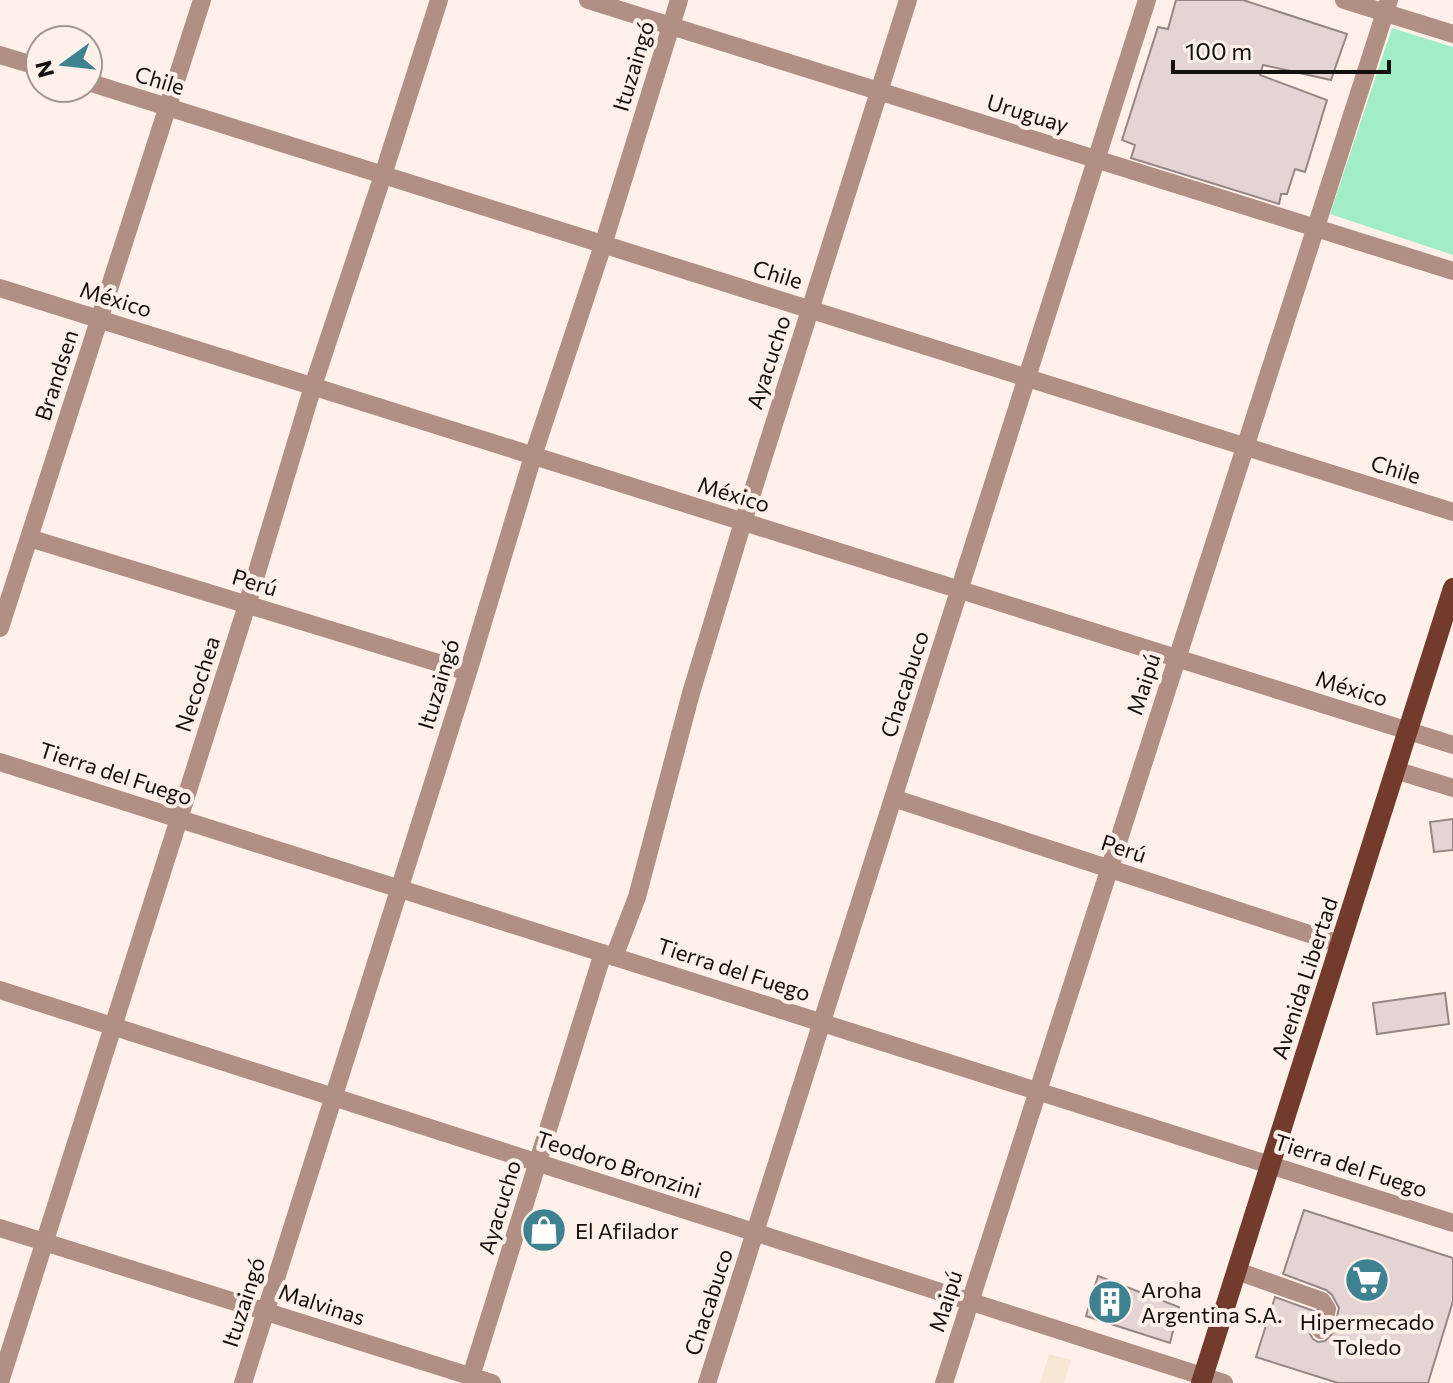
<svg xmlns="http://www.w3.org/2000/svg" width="1453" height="1383" font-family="Commissioner,sans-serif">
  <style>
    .education { fill: #f7e8d5 }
    .green { fill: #a1eec6 }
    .building { fill: #e5d4d4; stroke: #968786; stroke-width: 2 }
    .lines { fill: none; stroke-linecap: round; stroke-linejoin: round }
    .minor { stroke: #b18f85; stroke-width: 18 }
    .major { stroke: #733b2c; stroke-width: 20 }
    .labels { text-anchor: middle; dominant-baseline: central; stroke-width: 8; stroke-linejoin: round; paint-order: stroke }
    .street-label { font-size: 22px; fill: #14100d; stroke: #fff1e9 }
    .poi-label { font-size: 22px; fill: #14100d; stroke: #fff1e9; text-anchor: start }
  </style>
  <rect width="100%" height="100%" fill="#fff1e9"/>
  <path class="education" d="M 1049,1354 L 1071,1360 L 1064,1383 L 1040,1383 Z"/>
  <path class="green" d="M 1392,28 L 1453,47 L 1453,255 L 1330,214 Z"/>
  <path class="building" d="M 1176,0 L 1243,0 L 1347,34 L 1331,80 L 1263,65 L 1260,75 L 1327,100 L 1305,172 L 1295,169 L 1287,194 L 1281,194 L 1279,204 L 1131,158 L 1135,145 L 1122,140 L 1158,27 L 1168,29 Z
    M 1453,819 L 1453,850 L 1434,852 L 1430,822 Z
    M 1445,993 L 1449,1024 L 1377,1034 L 1373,1003 Z
    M 1304,1210 L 1453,1258 L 1453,1301 L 1428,1383 L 1338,1383 L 1256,1357 L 1275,1297 L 1314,1311 L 1309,1327 L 1310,1334 L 1313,1339 L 1318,1342 L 1325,1341 L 1333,1333 L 1339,1308 L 1332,1295 L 1326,1290 L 1283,1274 Z
    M 1098,1276 L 1179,1307 L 1170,1343 L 1086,1316 Z"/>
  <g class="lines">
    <path class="minor" d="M 588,0 L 1453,271
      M 1344,0 L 1453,34
      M 0,55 L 40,67
      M 88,82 L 1453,512
      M 0,288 L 1453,745
      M 29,538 L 468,672
      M 0,628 L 202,0
      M 0,762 L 1453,1223
      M 1395,770 L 1453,788
      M 893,798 L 1340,944
      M 614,957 L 637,897 L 691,693 L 743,522 L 908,0
      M 0,990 L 1224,1383
      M 0,1228 L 492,1383
      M 1237,1271 L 1322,1301 L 1327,1309 L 1321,1330
      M 0,1382 L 247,605 L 313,386 L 383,175 L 439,0
      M 243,1383 L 468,672 L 533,456 L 603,245 L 679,0
      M 469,1383 L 603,953
      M 707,1383 L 1147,0
      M 944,1383 L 1389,0"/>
    <path class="major" d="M 1201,1383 L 1453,588"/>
  </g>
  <defs>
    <g id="shop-disc" transform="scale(2.3)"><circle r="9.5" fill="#3e8191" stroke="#fff1e9"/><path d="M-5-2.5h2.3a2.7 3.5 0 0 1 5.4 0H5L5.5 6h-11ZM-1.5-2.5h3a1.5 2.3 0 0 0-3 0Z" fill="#fff"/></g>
    <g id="supermarket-disc" transform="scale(2.3)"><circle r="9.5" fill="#3e8191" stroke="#fff1e9"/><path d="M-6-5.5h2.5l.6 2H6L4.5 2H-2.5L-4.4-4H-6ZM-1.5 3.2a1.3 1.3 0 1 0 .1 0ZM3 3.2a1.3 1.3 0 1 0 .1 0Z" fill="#fff"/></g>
    <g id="building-disc" transform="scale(2.3)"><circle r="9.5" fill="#3e8191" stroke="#fff1e9"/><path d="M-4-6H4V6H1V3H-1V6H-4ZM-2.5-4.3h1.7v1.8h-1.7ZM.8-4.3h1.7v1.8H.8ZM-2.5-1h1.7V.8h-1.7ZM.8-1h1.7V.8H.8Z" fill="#fff"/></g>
  </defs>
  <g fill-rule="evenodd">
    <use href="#shop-disc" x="544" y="1230"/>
    <use href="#supermarket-disc" x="1367" y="1280"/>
    <use href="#building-disc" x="1110" y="1302"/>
  </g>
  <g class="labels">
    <g class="street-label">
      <text transform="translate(633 66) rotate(-73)">Ituzaingó</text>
      <text transform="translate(160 80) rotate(17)">Chile</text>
      <text transform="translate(1028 113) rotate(17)">Uruguay</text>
      <text transform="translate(778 274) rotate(17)">Chile</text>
      <text transform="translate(116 299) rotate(17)">México</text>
      <text transform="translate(768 362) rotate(-72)">Ayacucho</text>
      <text transform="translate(56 375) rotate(-72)">Brandsen</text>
      <text transform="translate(1396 469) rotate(17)">Chile</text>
      <text transform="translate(734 494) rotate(17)">México</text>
      <text transform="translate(255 582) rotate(17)">Perú</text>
      <text transform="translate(197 684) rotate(-72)">Necochea</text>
      <text transform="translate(438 684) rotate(-73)">Ituzaingó</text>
      <text transform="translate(904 684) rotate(-72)">Chacabuco</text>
      <text transform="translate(1143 684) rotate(-72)">Maipú</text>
      <text transform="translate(1352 688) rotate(17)">México</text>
      <text transform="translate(116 773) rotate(18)">Tierra del Fuego</text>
      <text transform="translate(1124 848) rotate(18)">Perú</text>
      <text transform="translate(734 969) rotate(18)">Tierra del Fuego</text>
      <text transform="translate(1304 978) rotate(-72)">Avenida Libertad</text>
      <text transform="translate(619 1164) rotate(18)">Teodoro Bronzini</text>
      <text transform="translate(1351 1165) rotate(18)">Tierra del Fuego</text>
      <text transform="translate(499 1207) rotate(-73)">Ayacucho</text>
      <text transform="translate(945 1301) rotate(-72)">Maipú</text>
      <text transform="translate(243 1302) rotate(-72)">Ituzaingó</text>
      <text transform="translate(708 1302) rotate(-72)">Chacabuco</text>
      <text transform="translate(322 1304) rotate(18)">Malvinas</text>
    </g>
    <g class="poi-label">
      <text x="575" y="1230">El Afilador</text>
      <text x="1141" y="1289">Aroha<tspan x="1141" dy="25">Argentina S.A.</tspan></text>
      <text x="1367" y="1321" text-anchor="middle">Hipermecado<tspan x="1367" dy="25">Toledo</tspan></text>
    </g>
  </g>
  <g transform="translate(64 64) rotate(255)"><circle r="38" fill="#fff1e9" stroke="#a19791" stroke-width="2"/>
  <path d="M0-6L14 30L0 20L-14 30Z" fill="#3e8191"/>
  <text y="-12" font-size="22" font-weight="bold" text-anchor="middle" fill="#14100d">N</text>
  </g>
  <path d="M1173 60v12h216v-12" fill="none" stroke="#14100d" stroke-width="4"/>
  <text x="1185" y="60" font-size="24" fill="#14100d" stroke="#fff1e9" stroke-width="6" paint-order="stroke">100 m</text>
</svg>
